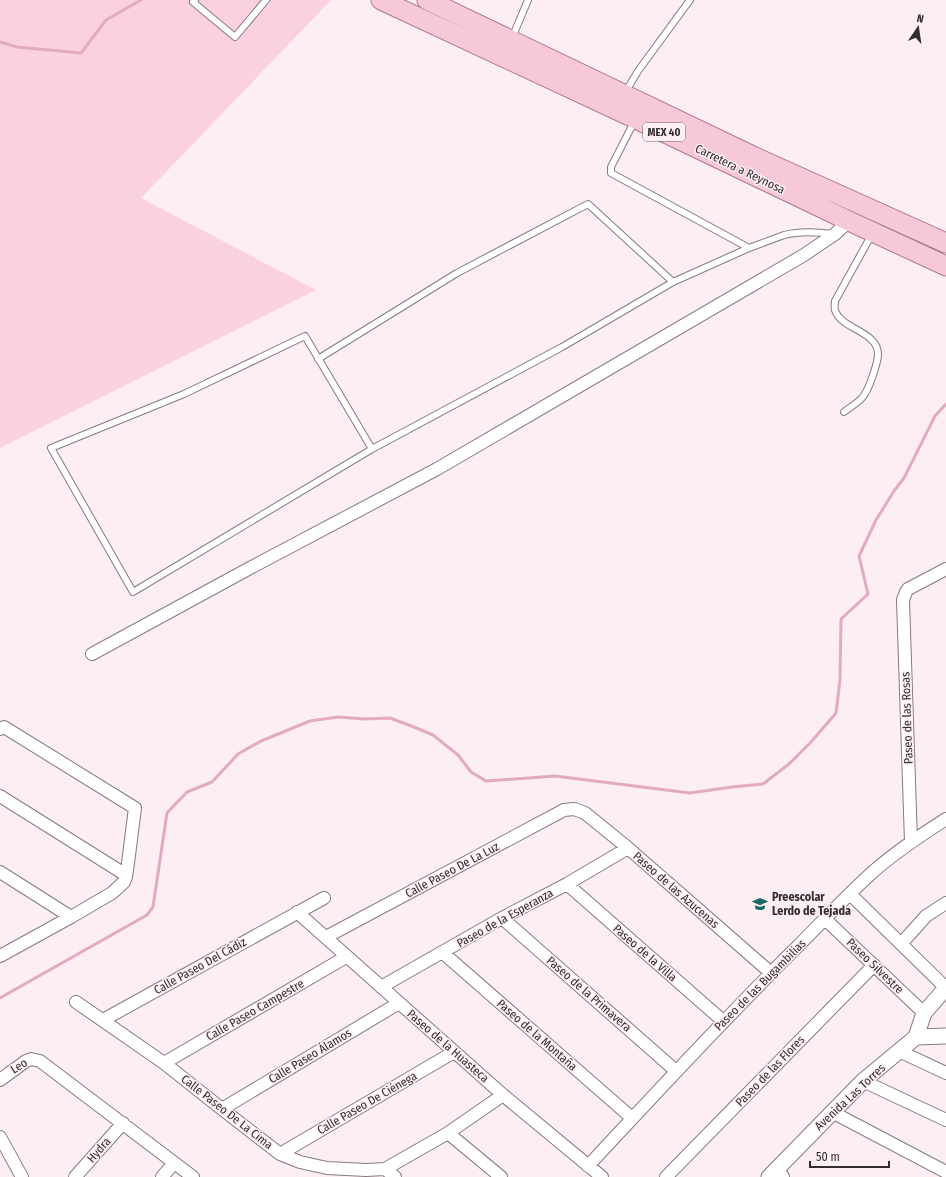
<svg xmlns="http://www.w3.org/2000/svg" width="946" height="1177" font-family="'Fira Sans Condensed',sans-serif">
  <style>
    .green { fill: #fbd0df }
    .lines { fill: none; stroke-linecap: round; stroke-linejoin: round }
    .stream { stroke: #e3abbf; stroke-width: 3 }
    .service-casing { stroke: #877a7f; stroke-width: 8 }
    .minor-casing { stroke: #877a7f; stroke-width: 14 }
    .tertiary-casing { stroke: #877a7f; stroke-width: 17 }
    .primary-casing { stroke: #ae7a8d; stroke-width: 21 }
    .service { stroke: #fff; stroke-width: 6 }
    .minor { stroke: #fff; stroke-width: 12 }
    .tertiary { stroke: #fff; stroke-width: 15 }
    .primary { stroke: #f6c8d9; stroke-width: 19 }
    .labels { text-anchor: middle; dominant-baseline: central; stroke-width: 3; stroke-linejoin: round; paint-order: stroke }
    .shield { fill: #fdeef3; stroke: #70676a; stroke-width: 1 }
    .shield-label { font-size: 11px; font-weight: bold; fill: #332d2f }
    .street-label { font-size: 12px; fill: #332d2f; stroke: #fdeef3 }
    .poi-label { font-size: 12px; font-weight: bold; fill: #332d2f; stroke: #fdeef3; text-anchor: start }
  </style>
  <rect width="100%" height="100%" fill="#fdeef3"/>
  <path class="green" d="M 0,0 L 331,0 L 141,198 L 316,290 L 0,448 Z"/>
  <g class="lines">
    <path class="stream" d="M 0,42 L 17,47 L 81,53 L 106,20 L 141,0
      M 0,998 L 147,915 L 153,907 L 154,900 L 167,813 L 187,792 L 212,782 L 238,754 L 261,741 L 310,721 L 338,717 L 365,719 L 390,718 L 414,727 L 433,735 L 458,755 L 471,772 L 486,781 L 555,776 L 690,793 L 732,787 L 763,784 L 789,764 L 811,742 L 836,713 L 840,680 L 841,619 L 868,594 L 859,556 L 876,520 L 894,491 L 904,478 L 935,416 L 946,404"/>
    <g class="service-casing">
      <path id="service" d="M 195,0 L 193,2 L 235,37 L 266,0
        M 512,38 L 528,0
        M 625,93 L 638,71 L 690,0
        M 635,120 L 611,167 L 611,173 L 749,248
        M 318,359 L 457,273 L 588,204 L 673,282
        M 844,412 C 849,408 856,404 861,399 C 868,392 871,381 874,372 C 876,366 878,360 878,354 C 878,331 840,329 835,310 C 834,307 835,304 835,301 L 872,234
        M 372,449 L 305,336 L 184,394 L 51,448 L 133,592 L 372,449 L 562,347 L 673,282 L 749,248 L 784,235 C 799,231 818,232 833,234"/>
    </g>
    <g class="minor-casing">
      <path id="minor" d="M 92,654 L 250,568 L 437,469 L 804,255 L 835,234 L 849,221
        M 0,729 L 4,727 L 135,808 L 128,863 L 126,877 L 124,882 L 112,893 L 71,917 L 0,956
        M 0,796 L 126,875
        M 911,842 L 903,600 L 906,592 L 908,589 L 946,569
        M 0,872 L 71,917
        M 567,884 L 723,1021
        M 850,894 L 946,988
        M 297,912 L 503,1095 L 602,1177
        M 502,918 L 676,1071
        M 825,919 L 924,1013
        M 326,937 L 564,810 L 574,809 L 585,813 L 628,848 L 771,973
        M 901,944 L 926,916 L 946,903
        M 442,952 L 632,1118
        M 381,987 L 502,918 L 567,884 L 628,848
        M 76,1002 L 164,1063 L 222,1109 L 280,1154 L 300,1162 L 327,1168 L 366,1170 L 385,1169 L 395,1177
        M 103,1020 L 324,898
        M 899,1051 L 946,1073
        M 164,1063 L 346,957
        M 0,1080 L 26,1061 L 31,1059 L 40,1061 L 193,1177
        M 863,1081 L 946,1120
        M 222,1109 L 399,1003
        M 832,1112 L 946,1172
        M 448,1133 L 501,1177
        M 0,1137 L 22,1177
        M 280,1154 L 454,1052
        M 588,1166 C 657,1092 725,1018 797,947 C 823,921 848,894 875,870 C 897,851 921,835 946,819
        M 777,1168 L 783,1177
        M 385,1169 L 448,1133 L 503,1095
        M 75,1177 L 123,1123
        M 162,1177 L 174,1163
        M 666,1177 L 874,965"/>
    </g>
    <g class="tertiary-casing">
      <path id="tertiary" d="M 916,1037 L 946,1036
        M 769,1177 L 863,1081 L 916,1037 L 924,1013 L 946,988"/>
    </g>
    <g class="primary-casing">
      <path id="primary" d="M 381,0 L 636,119 L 849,221 L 946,266
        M 427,0 L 755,157 L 946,243"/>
    </g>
    <use href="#service" class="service"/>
    <use href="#minor" class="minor"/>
    <use href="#tertiary" class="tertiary"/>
    <use href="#primary" class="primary"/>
  </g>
  <defs>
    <g id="school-bare" transform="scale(1.2)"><path d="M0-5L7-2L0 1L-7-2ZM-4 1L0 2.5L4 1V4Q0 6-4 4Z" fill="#1b6867" stroke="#fdeef3" stroke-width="2.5" paint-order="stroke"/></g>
  </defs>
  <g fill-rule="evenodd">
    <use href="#school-bare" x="760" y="904"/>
  </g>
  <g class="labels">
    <rect class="shield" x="643" y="123" width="42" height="18" rx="3"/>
    <g class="shield-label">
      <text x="664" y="132">MEX 40</text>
    </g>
    <g class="street-label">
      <text transform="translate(740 169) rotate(26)">Carretera a Reynosa</text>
      <text transform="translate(907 718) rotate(-92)">Paseo de las Rosas</text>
      <text transform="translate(452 870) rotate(-28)">Calle Paseo De La Luz</text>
      <text transform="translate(676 890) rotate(41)">Paseo de las Azucenas</text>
      <text transform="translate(505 918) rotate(-29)">Paseo de la Esperanza</text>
      <text transform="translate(645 953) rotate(41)">Paseo de la Villa</text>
      <text transform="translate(200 966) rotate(-29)">Calle Paseo Del Cádiz</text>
      <text transform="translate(875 966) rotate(44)">Paseo Silvestre</text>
      <text transform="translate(760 985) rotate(-45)">Paseo de las Bugambilias</text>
      <text transform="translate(589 994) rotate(41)">Paseo de la Primavera</text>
      <text transform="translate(255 1010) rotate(-30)">Calle Paseo Campestre</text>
      <text transform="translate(537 1035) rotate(41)">Paseo de la Montaña</text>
      <text transform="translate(448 1046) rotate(41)">Paseo de la Huasteca</text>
      <text transform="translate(310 1056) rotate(-31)">Calle Paseo Álamos</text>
      <text transform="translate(19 1066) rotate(-32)">Leo</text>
      <text transform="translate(770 1071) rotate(-46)">Paseo de las Flores</text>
      <text transform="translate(850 1097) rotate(-43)">Avenida Las Torres</text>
      <text transform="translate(367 1103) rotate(-30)">Calle Paseo De Ciénega</text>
      <text transform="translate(227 1112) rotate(38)">Calle Paseo De La Cima</text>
      <text transform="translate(99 1150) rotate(-49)">Hydra</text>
    </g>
    <g class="poi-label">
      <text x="772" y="897">Preescolar<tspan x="772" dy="14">Lerdo de Tejada</tspan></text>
    </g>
  </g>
  <g transform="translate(918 28) rotate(13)" stroke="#fdeef3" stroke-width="3" paint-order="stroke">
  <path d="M0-3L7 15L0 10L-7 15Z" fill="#332d2f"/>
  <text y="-6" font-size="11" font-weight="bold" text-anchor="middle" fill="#332d2f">N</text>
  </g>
  <path d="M810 1161v6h79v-6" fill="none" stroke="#332d2f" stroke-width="2"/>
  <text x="816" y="1161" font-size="12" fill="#332d2f" stroke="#fdeef3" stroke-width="3" paint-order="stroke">50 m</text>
</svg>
